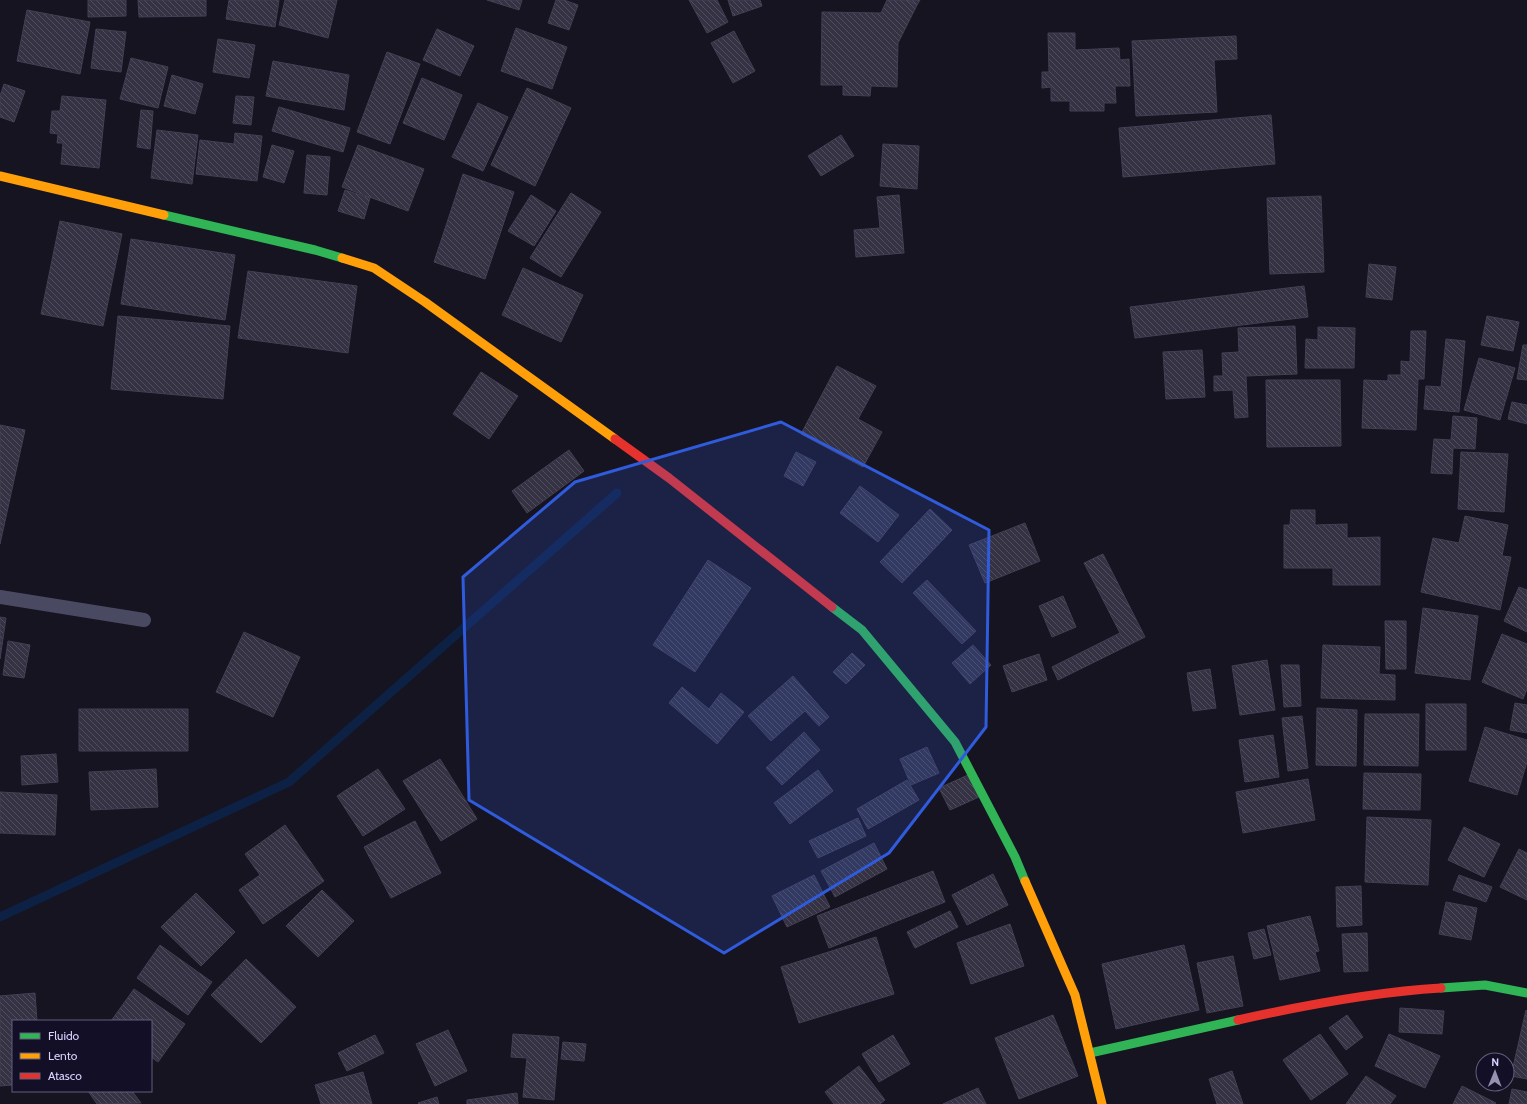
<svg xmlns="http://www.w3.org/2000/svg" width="1527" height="1104" font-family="Cabin,sans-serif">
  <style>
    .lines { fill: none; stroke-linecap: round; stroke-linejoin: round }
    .stream { stroke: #0d2144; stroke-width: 9 }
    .building { fill: url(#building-back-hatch); stroke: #433f54 }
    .lane { stroke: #4a4962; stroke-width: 14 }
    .fast { stroke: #30b455; stroke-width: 9 }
    .slow { stroke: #ff9f0a; stroke-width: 9 }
    .jam { stroke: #e5322d; stroke-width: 9 }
    .marked { fill: #305bdc; fill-opacity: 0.2; stroke: #305bdc; stroke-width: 3; stroke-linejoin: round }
  </style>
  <defs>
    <pattern id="building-back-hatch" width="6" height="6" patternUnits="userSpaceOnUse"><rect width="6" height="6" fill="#343243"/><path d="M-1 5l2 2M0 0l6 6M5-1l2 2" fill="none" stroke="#514f5f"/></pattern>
  </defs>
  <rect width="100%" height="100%" fill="#161421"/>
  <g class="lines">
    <path class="stream" d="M 0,917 L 289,782 L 617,493"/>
  </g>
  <path class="building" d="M 88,0 L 126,0 L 126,16 L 88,17 Z
    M 138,0 L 206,0 L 206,16 L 139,17 Z
    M 229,0 L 279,0 L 275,27 L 226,19 Z
    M 285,0 L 337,0 L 328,38 L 279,25 Z
    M 487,0 L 522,0 L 519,10 Z
    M 556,0 L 564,0 L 578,5 L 569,30 L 548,23 Z
    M 689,0 L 717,0 L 728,22 L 707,33 Z
    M 728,0 L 760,0 L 762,6 L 733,16 Z
    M 887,0 L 907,0 L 917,5 L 898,43 L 897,87 L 871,86 L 870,96 L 843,95 L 843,85 L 821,85 L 822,12 L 881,13 Z
    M 907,0 L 920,0 L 917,5 Z
    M 27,10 L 90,22 L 80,74 L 17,61 Z
    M 516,28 L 567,47 L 552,89 L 501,71 Z
    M 96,29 L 126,32 L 121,72 L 91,68 Z
    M 437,29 L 474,46 L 460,76 L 423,60 Z
    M 734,31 L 755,71 L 733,83 L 711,43 Z
    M 1048,33 L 1075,33 L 1075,50 L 1119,48 L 1120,60 L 1129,59 L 1130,86 L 1115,86 L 1116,103 L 1104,103 L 1104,111 L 1070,111 L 1070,101 L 1051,101 L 1051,87 L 1042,88 L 1042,72 L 1049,72 Z
    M 1236,36 L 1237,59 L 1214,60 L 1217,112 L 1136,116 L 1132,41 Z
    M 218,39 L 255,45 L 249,78 L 213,72 Z
    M 387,52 L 420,64 L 390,144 L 357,132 Z
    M 131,58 L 168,67 L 158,108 L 120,99 Z
    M 273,61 L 349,75 L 344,110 L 266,96 Z
    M 172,75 L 203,84 L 195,114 L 164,106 Z
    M 422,78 L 462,95 L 444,140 L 403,123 Z
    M 4,84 L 25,91 L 14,122 L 0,117 L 0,96 Z
    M 527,88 L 571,108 L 535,186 L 491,165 Z
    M 62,96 L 106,100 L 99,168 L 61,164 L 63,143 L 57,143 L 58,134 L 50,133 L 52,111 L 60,111 Z
    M 236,96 L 254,97 L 251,125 L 233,123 Z
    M 478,103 L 508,117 L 483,171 L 452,157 Z
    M 279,107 L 350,128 L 343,152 L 272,131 Z
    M 141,110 L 153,111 L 150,149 L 137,147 Z
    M 1271,115 L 1275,164 L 1123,177 L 1119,128 Z
    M 157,130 L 198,135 L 192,184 L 151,178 Z
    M 235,133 L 262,136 L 257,181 L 196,174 L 200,140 L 234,144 Z
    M 841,135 L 854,156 L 821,176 L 808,156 Z
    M 883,144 L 919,146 L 917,189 L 880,186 Z
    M 272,145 L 294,151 L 284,183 L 263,177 Z
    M 358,145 L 424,169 L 408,211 L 342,187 Z
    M 307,155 L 330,157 L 327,195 L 304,193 Z
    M 463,174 L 514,192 L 485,279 L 434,262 Z
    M 345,190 L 370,198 L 364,219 L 338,211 Z
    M 571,193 L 601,212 L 561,277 L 530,258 Z
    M 531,195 L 556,211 L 534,246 L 508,231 Z
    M 899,195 L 904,253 L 856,257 L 854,230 L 880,228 L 877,197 Z
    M 1321,196 L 1324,272 L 1270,274 L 1267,198 Z
    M 60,221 L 122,234 L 103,326 L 41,314 Z
    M 131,239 L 235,255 L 225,320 L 121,304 Z
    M 1369,264 L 1396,267 L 1392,300 L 1366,297 Z
    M 523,268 L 583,295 L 561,342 L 502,315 Z
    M 248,271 L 357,286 L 348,353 L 238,338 Z
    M 1304,286 L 1308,317 L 1135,338 L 1130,307 Z
    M 118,316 L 230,326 L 223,399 L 111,389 Z
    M 1487,316 L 1519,322 L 1513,351 L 1481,345 Z
    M 1295,326 L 1297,374 L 1246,376 L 1248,417 L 1235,418 L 1233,390 L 1214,391 L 1214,376 L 1223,376 L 1222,353 L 1239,352 L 1238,328 Z
    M 1318,327 L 1355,328 L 1354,368 L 1305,368 L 1306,339 L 1318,340 Z
    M 1411,331 L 1426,331 L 1424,379 L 1418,379 L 1416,430 L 1362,428 L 1364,380 L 1388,381 L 1388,375 L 1401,375 L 1401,361 L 1410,362 Z
    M 1446,339 L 1465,341 L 1459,412 L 1424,409 L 1426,386 L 1441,387 Z
    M 1523,345 L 1527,345 L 1527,380 L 1517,379 Z
    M 1202,350 L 1205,397 L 1166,399 L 1163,352 Z
    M 1479,358 L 1515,368 L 1500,420 L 1464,410 Z
    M 837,366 L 876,386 L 858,419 L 882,432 L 863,467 L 801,434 Z
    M 481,372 L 518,396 L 489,439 L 453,414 Z
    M 1266,380 L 1340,380 L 1341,446 L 1267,447 Z
    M 1512,402 L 1527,405 L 1527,424 L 1508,419 Z
    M 1453,416 L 1477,418 L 1475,449 L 1453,448 L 1452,474 L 1431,473 L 1434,439 L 1451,440 Z
    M 0,425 L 25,430 L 0,544 Z
    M 569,450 L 584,471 L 527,513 L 512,491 Z
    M 796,452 L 816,462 L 803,486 L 784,476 Z
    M 1461,452 L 1508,454 L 1504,512 L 1458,509 Z
    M 860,486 L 899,515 L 878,542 L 840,513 Z
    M 930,509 L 952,530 L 902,583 L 880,562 Z
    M 1291,510 L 1315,510 L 1315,525 L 1347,524 L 1347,538 L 1380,537 L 1380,585 L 1333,585 L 1333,568 L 1284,568 L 1284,525 L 1290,525 Z
    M 1465,516 L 1508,525 L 1502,556 L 1511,557 L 1500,610 L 1421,592 L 1433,538 L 1459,543 Z
    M 1025,523 L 1040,561 L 985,583 L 969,545 Z
    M 1103,554 L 1145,637 L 1058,680 L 1052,667 L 1120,633 L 1084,563 Z
    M 708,560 L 751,588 L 695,672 L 653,645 Z
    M 927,580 L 976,631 L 962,644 L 913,593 Z
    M 1519,587 L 1527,590 L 1527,632 L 1504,621 Z
    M 1063,596 L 1076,627 L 1052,637 L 1039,606 Z
    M 1423,608 L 1478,616 L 1470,680 L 1415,673 Z
    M 0,617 L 6,618 L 0,659 Z
    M 1385,621 L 1406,621 L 1406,669 L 1386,669 Z
    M 244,632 L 300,657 L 273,717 L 216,692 Z
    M 1502,634 L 1527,644 L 1527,689 L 1523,699 L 1482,682 Z
    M 8,641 L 30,645 L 24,678 L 3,675 Z
    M 973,645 L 991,665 L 970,684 L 952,663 Z
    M 1323,645 L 1380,647 L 1379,674 L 1395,675 L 1395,700 L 1321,698 Z
    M 852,653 L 865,665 L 846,684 L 833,672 Z
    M 1039,654 L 1047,680 L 1012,692 L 1003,666 Z
    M 1267,660 L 1275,710 L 1240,715 L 1232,666 Z
    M 1281,665 L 1299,665 L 1301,706 L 1284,707 Z
    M 1210,669 L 1216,708 L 1193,711 L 1187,673 Z
    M 793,676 L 829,717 L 819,726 L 805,711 L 771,741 L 748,716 Z
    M 682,687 L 709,709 L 721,693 L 744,712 L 717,744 L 669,703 Z
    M 1515,703 L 1527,705 L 1527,733 L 1510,730 Z
    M 1426,704 L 1466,704 L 1466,750 L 1426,750 Z
    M 1317,708 L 1357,710 L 1356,766 L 1316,765 Z
    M 79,709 L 188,709 L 188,751 L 79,751 Z
    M 1365,714 L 1419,714 L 1418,766 L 1364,765 Z
    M 1302,716 L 1308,768 L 1288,771 L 1282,718 Z
    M 1485,727 L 1527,740 L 1527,762 L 1517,795 L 1469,781 Z
    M 804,732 L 820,750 L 782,785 L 766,768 Z
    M 1273,735 L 1279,777 L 1245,782 L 1239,740 Z
    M 927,747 L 939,773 L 911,785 L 900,759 Z
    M 56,754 L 58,782 L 22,785 L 21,756 Z
    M 440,759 L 477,819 L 441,841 L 403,781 Z
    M 156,769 L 158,807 L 91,810 L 89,772 Z
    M 378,769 L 405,809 L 363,836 L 337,796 Z
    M 818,770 L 833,791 L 790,824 L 774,803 Z
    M 1364,773 L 1421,774 L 1420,810 L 1363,809 Z
    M 968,775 L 979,797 L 950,810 L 939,788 Z
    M 1308,779 L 1315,820 L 1243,833 L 1236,792 Z
    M 907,780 L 919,800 L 868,829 L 857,809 Z
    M 0,792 L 57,795 L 55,835 L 0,833 Z
    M 1367,817 L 1431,820 L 1428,885 L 1365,882 Z
    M 858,818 L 866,836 L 818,858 L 809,841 Z
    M 415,821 L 441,873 L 391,898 L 364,847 Z
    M 285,825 L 324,881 L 263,924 L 239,890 L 260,875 L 245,854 Z
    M 1464,827 L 1500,844 L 1484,877 L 1448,860 Z
    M 874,843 L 887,869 L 835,897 L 821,871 Z
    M 1519,849 L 1527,853 L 1527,900 L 1500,887 Z
    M 933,871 L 945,902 L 829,948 L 817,916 Z
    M 993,874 L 1008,905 L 967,925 L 952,895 Z
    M 814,875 L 830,907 L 787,927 L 772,896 Z
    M 1459,875 L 1492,887 L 1486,902 L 1453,890 Z
    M 1361,886 L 1362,925 L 1337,927 L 1336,887 Z
    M 322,890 L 354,921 L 318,957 L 286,926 Z
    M 196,893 L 235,932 L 201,966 L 161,927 Z
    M 1446,902 L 1477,908 L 1471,940 L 1439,934 Z
    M 950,911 L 958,927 L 915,948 L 907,932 Z
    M 1310,916 L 1319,951 L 1315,952 L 1320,971 L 1280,980 L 1267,926 Z
    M 1010,924 L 1024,966 L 971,984 L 957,943 Z
    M 1264,929 L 1271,955 L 1254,959 L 1248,933 Z
    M 1367,933 L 1368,971 L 1344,972 L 1342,934 Z
    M 876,937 L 894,994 L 799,1023 L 781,967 Z
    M 160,945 L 212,982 L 188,1015 L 137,978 Z
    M 1184,945 L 1199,1010 L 1116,1029 L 1102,964 Z
    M 1233,956 L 1243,1006 L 1207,1013 L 1197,963 Z
    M 246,959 L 296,1007 L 261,1043 L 211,995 Z
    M 134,989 L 185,1024 L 158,1062 L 151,1057 L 151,1021 L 111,1021 Z
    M 35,993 L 37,1021 L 13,1021 L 13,1085 L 0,1086 L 0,996 Z
    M 1400,1008 L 1444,1011 L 1442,1034 L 1399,1032 Z
    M 1526,1010 L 1527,1011 L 1527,1079 L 1511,1076 Z
    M 1053,1015 L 1078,1076 L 1019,1099 L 995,1038 Z
    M 1347,1015 L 1363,1037 L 1346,1050 L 1329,1028 Z
    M 448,1030 L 467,1071 L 435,1086 L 416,1044 Z
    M 513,1034 L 559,1037 L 554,1100 L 523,1097 L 527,1058 L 511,1057 Z
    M 1320,1034 L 1348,1074 L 1311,1100 L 1283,1060 Z
    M 1389,1034 L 1440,1056 L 1425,1088 L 1375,1066 Z
    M 375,1035 L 384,1053 L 347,1071 L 338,1053 Z
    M 893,1035 L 910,1064 L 879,1082 L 862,1054 Z
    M 563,1042 L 586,1044 L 584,1061 L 561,1059 Z
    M 859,1066 L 885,1100 L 880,1104 L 834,1104 L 825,1092 Z
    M 1232,1071 L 1243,1104 L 1217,1104 L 1209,1079 Z
    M 363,1072 L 372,1104 L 321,1104 L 315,1085 Z
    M 1366,1076 L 1396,1096 L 1390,1104 L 1346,1104 Z
    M 1462,1086 L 1496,1103 L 1495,1104 L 1453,1104 Z
    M 978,1088 L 986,1104 L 943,1104 Z
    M 1512,1089 L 1527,1092 L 1527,1104 L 1509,1104 Z
    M 88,1091 L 132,1091 L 141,1103 L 97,1104 Z
    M 517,1093 L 518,1104 L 467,1104 L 467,1100 Z
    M 437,1097 L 439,1104 L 419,1104 L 418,1103 Z"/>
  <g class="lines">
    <path class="lane" d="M 0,597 L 144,620"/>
    <path class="fast" d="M 164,215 L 315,250 L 342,258
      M 832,607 L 862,630 L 955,742 L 1015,857 L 1025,881
      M 1441,988 L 1485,985 L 1527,993
      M 1090,1053 L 1238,1020"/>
    <path class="slow" d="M 0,176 L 164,215
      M 342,258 L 374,268 L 425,302 L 615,439
      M 1025,881 L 1075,995 L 1102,1104"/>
    <path class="jam" d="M 615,439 L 669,478 L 832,607
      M 1238,1020 C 1305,1005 1373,992 1441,988"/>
  </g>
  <path class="marked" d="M 781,422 L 989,530 L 986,727 L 889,853 L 724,953 L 469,800 L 463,577 L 575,482 Z"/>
  <rect x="12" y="1020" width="140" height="72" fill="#130f26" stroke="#625e7d"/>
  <rect x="20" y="1033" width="20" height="6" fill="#30b455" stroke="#625e7d"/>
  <text x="48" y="1040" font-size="12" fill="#d9d4ff">Fluido</text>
  <rect x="20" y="1053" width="20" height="6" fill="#ff9f0a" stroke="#625e7d"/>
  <text x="48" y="1060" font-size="12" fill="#d9d4ff">Lento</text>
  <rect x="20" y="1073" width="20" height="6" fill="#e5322d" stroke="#625e7d"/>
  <text x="48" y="1080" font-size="12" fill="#d9d4ff">Atasco</text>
  <g transform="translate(1495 1072) rotate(1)"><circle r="19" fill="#130f26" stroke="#625e7d"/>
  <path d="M0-3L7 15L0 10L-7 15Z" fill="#9591b1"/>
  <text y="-6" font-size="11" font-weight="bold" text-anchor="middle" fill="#d9d4ff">N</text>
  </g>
</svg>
